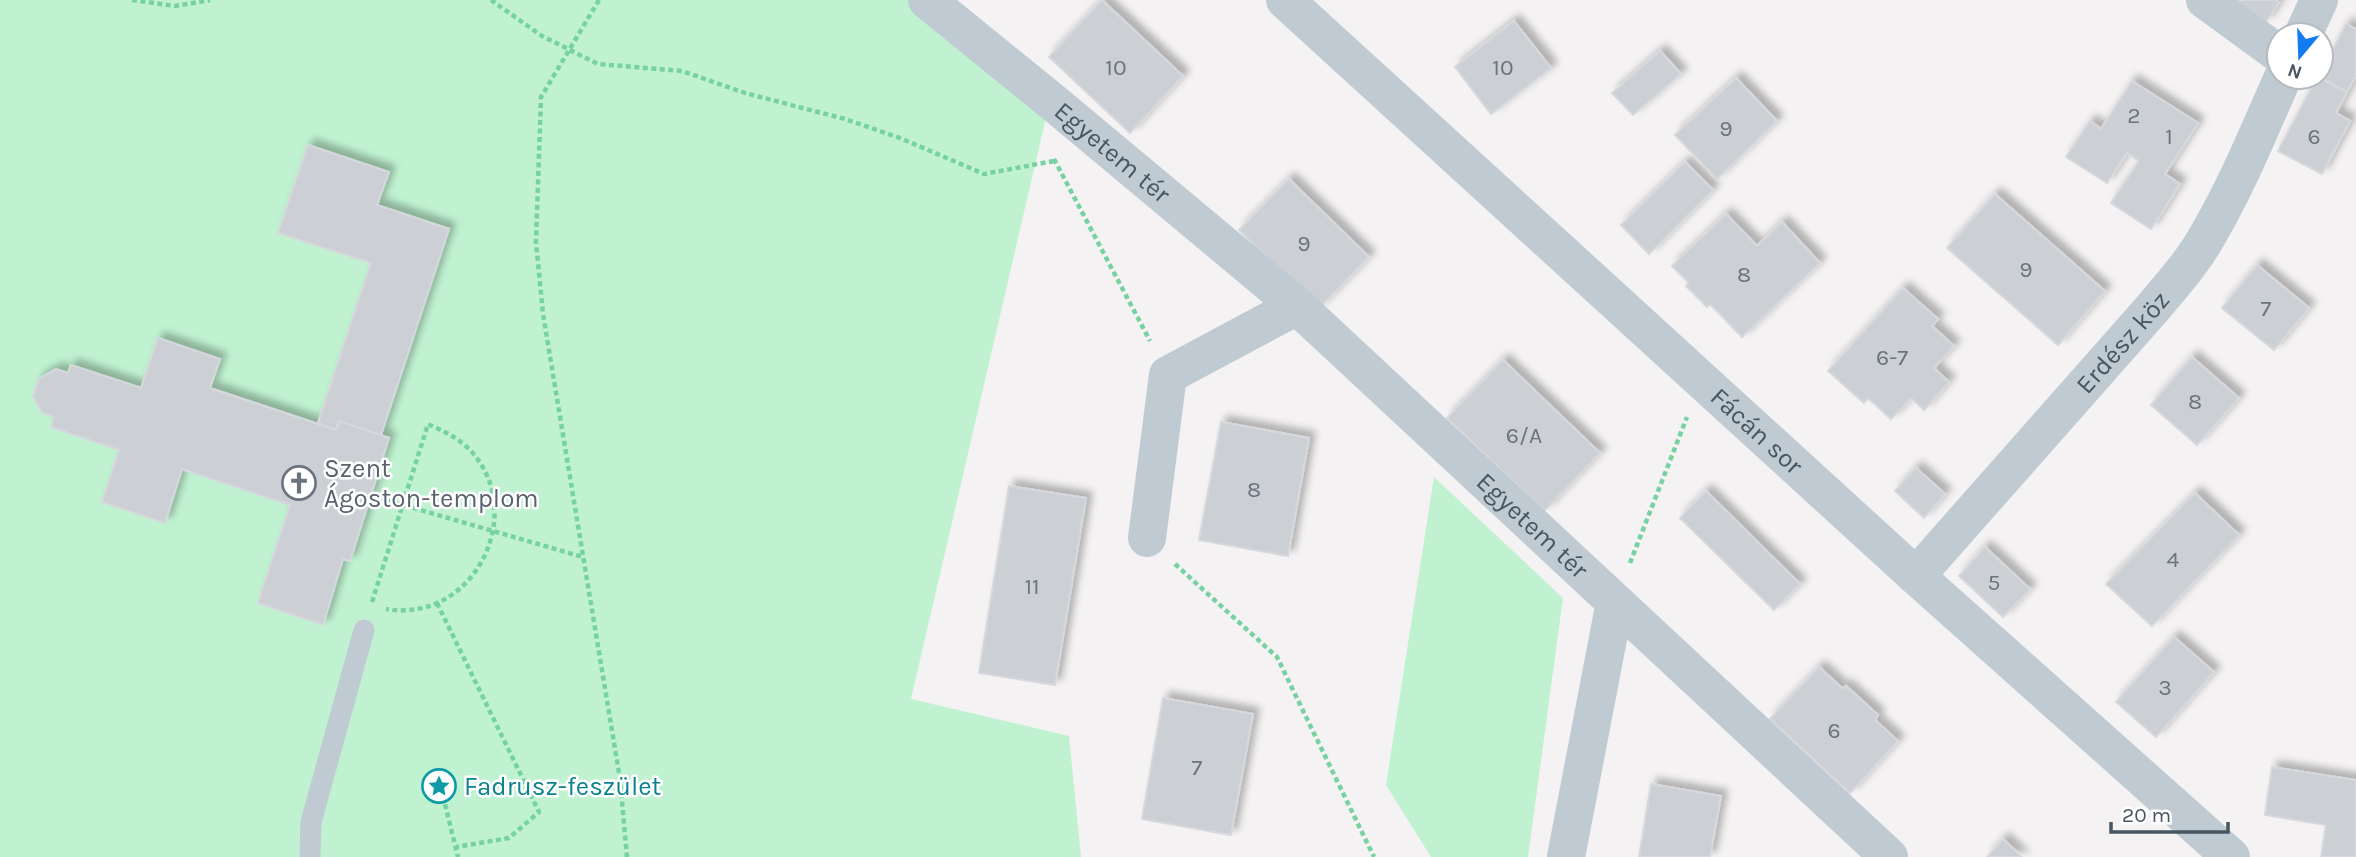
<svg xmlns="http://www.w3.org/2000/svg" width="2356" height="857" font-family="Karla,sans-serif">
  <style>
    .green { fill: #c0f2d1 }
    .building { fill: #cccfd4; stroke: #d6d8dd; stroke-width: 2; filter: url(#shadow) }
    .lines { fill: none; stroke-linecap: round; stroke-linejoin: round }
    .path { stroke: #76d2a1; stroke-width: 4.5; stroke-dasharray: 5 3.5; stroke-linecap: butt }
    .service { stroke: #bfcad2; stroke-width: 21 }
    .minor { stroke: #bfcad2; stroke-width: 38 }
    .labels { text-anchor: middle; dominant-baseline: central; stroke-width: 5; stroke-linejoin: round; paint-order: stroke }
    .number-label { font-size: 23px; fill: #69747e }
    .street-label { font-size: 26px; fill: #485661; stroke: #fff }
    .worship-label { font-size: 26px; fill: #5b616d; stroke: #fff; text-anchor: start }
    .culture-label { font-size: 26px; fill: #0d838f; stroke: #fff; text-anchor: start }
  </style>
  <defs>
    <filter id="shadow"><feDropShadow dx="6" dy="-6" stdDeviation="3.5" flood-color="#0004"/></filter>
  </defs>
  <rect width="100%" height="100%" fill="#f4f2f2"/>
  <path class="green" d="M 0,0 L 913,0 L 1048,109 L 911,699 L 1069,736 L 1081,857 L 0,857 Z
    M 1434,477 L 1563,598 L 1528,857 L 1431,857 L 1386,785 Z"/>
  <path class="building" d="M 1102,0 L 1183,76 L 1130,133 L 1049,57 Z
    M 2235,0 L 2276,0 L 2279,2 L 2266,22 Z
    M 1514,21 L 1551,68 L 1491,114 L 1455,67 Z
    M 2346,24 L 2356,29 L 2356,75 L 2347,92 L 2319,77 Z
    M 1660,51 L 1681,74 L 1633,115 L 1612,93 Z
    M 2317,77 L 2347,92 L 2336,113 L 2350,121 L 2322,174 L 2278,151 Z
    M 1736,78 L 1777,121 L 1717,179 L 1675,135 Z
    M 2132,81 L 2198,123 L 2165,174 L 2180,184 L 2151,229 L 2111,203 L 2139,161 L 2127,153 L 2107,183 L 2066,157 L 2090,121 L 2101,129 Z
    M 308,145 L 389,172 L 377,205 L 449,229 L 381,435 L 339,421 L 336,430 L 318,423 L 371,263 L 278,233 Z
    M 1685,162 L 1713,190 L 1649,254 L 1621,225 Z
    M 1289,179 L 1369,257 L 1319,308 L 1239,230 Z
    M 1995,194 L 2105,291 L 2058,345 L 1947,248 Z
    M 1726,214 L 1757,246 L 1782,222 L 1820,263 L 1742,337 L 1710,304 L 1707,307 L 1686,286 L 1689,283 L 1672,266 Z
    M 2257,265 L 2309,308 L 2274,350 L 2222,308 Z
    M 1903,288 L 1938,319 L 1932,326 L 1954,346 L 1934,368 L 1949,382 L 1924,410 L 1911,398 L 1891,419 L 1868,398 L 1864,403 L 1828,371 Z
    M 158,338 L 220,359 L 210,388 L 336,430 L 339,421 L 389,438 L 350,561 L 343,559 L 323,625 L 258,603 L 290,505 L 182,469 L 165,523 L 102,502 L 119,450 L 51,427 L 54,417 L 42,413 L 33,396 L 39,379 L 56,369 L 68,373 L 71,365 L 141,388 Z
    M 2192,357 L 2239,398 L 2197,445 L 2151,405 Z
    M 1503,360 L 1600,453 L 1544,511 L 1447,418 Z
    M 1221,422 L 1309,438 L 1288,556 L 1199,540 Z
    M 1916,468 L 1945,494 L 1924,518 L 1895,491 Z
    M 1009,486 L 1086,498 L 1055,685 L 979,673 Z
    M 1706,491 L 1800,584 L 1774,610 L 1680,518 Z
    M 2195,493 L 2239,535 L 2152,626 L 2106,584 Z
    M 1985,547 L 2030,589 L 2003,617 L 1959,576 Z
    M 2174,637 L 2214,672 L 2156,737 L 2116,702 Z
    M 1819,667 L 1843,689 L 1846,686 L 1878,715 L 1875,720 L 1898,741 L 1850,793 L 1770,719 Z
    M 1163,698 L 1253,714 L 1231,835 L 1142,819 Z
    M 2272,767 L 2356,780 L 2356,857 L 2321,857 L 2326,825 L 2265,815 Z
    M 1651,784 L 1721,796 L 1710,857 L 1639,857 Z
    M 2003,839 L 2022,857 L 1987,857 Z"/>
  <g class="lines">
    <path class="path" d="M 132,0 L 175,6 L 210,0
      M 491,0 L 542,36 L 598,64 L 682,71 L 745,93 L 845,119 L 900,138 L 984,174 L 1054,161
      M 599,0 L 541,97 L 536,242 L 543,314 L 620,779 L 627,857
      M 1054,159 L 1150,341
      M 372,496 L 583,557
      M 1630,563 L 1687,417
      M 1175,564 L 1277,657 L 1374,857
      M 372,602 L 428,424 C 443,431 457,437 469,449 C 530,512 474,624 386,609
      M 437,603 L 539,812 L 509,838 L 456,847
      M 443,796 L 458,857"/>
    <path class="service" d="M 310,857 L 311,822 L 364,630"/>
    <g class="minor">
      <path id="s1" d="M 927,0 L 1055,104 L 1297,306 L 1889,857"/>
      <path id="s2" d="M 1285,0 L 1916,576 L 2231,857"/>
      <path d="M 2205,0 L 2279,54"/>
      <path d="M 2303,35 L 2319,0"/>
      <path d="M 1147,538 L 1168,375 L 1297,306"/>
      <path id="s3" d="M 1916,576 L 2151,310 C 2171,286 2194,261 2209,233 C 2238,183 2260,129 2283,77"/>
      <path d="M 1566,857 L 1615,602"/>
    </g>
  </g>
  <defs>
    <g id="church-ring" transform="scale(1.75)"><circle r="9.5" fill="#fff" stroke="#6b7280" stroke-width="1.5"/><path d="M-1.2-6h2.4v3.5h3.3v2.4h-3.3V6h-2.4V-.1h-3.3v-2.4h3.3Z" fill="#6b7280"/></g>
    <g id="sight-ring" transform="scale(1.75)"><circle r="9.5" fill="#fff" stroke="#0f9aa8" stroke-width="1.5"/><path d="M0-6L1.8-2.2L6-1.7L2.9 1.2L3.7 5.4L0 3.3L-3.7 5.4L-2.9 1.2L-6-1.7L-1.8-2.2Z" fill="#0f9aa8"/></g>
  </defs>
  <g fill-rule="evenodd">
    <use href="#church-ring" x="299" y="483"/>
    <use href="#sight-ring" x="439" y="786"/>
  </g>
  <g class="labels">
    <g class="number-label">
      <text x="1116" y="67">10</text>
      <text x="1503" y="67">10</text>
      <text x="2134" y="115">2</text>
      <text x="1726" y="128">9</text>
      <text x="2169" y="136">1</text>
      <text x="2314" y="136">6</text>
      <text x="1304" y="243">9</text>
      <text x="2026" y="269">9</text>
      <text x="1744" y="274">8</text>
      <text x="2266" y="308">7</text>
      <text x="1892" y="357">6-7</text>
      <text x="2195" y="401">8</text>
      <text x="1524" y="435">6/A</text>
      <text x="1254" y="489">8</text>
      <text x="2173" y="559">4</text>
      <text x="1994" y="582">5</text>
      <text x="1032" y="586">11</text>
      <text x="2165" y="687">3</text>
      <text x="1834" y="730">6</text>
      <text x="1197" y="767">7</text>
    </g>
    <g class="street-label">
      <text stroke="none"><textPath href="#s1" startOffset="240">Egyetem tér</textPath></text>
      <text stroke="none"><textPath href="#s3" startOffset="312">Erdész köz</textPath></text>
      <text stroke="none"><textPath href="#s2" startOffset="639">Fácán sor</textPath></text>
      <text stroke="none"><textPath href="#s1" startOffset="802">Egyetem tér</textPath></text>
    </g>
    <g class="worship-label">
      <text x="324" y="468">Szent<tspan x="324" dy="30">Ágoston-templom</tspan></text>
    </g>
    <g class="culture-label">
      <text x="464" y="786">Fadrusz-feszület</text>
    </g>
  </g>
  <g transform="translate(2300 56) rotate(199)"><circle r="33" fill="#ffffff" stroke="#b6bbc0" stroke-width="2"/>
  <path d="M0-5L12 26L0 18L-12 26Z" fill="#117bef"/>
  <text y="-10" font-size="19" font-weight="bold" text-anchor="middle" fill="#485661">N</text>
  </g>
  <path d="M2111 822v10h117v-10" fill="none" stroke="#485661" stroke-width="3.5"/>
  <text x="2122" y="822" font-size="21" fill="#485661" stroke="#ffffff" stroke-width="5" paint-order="stroke">20 m</text>
</svg>
